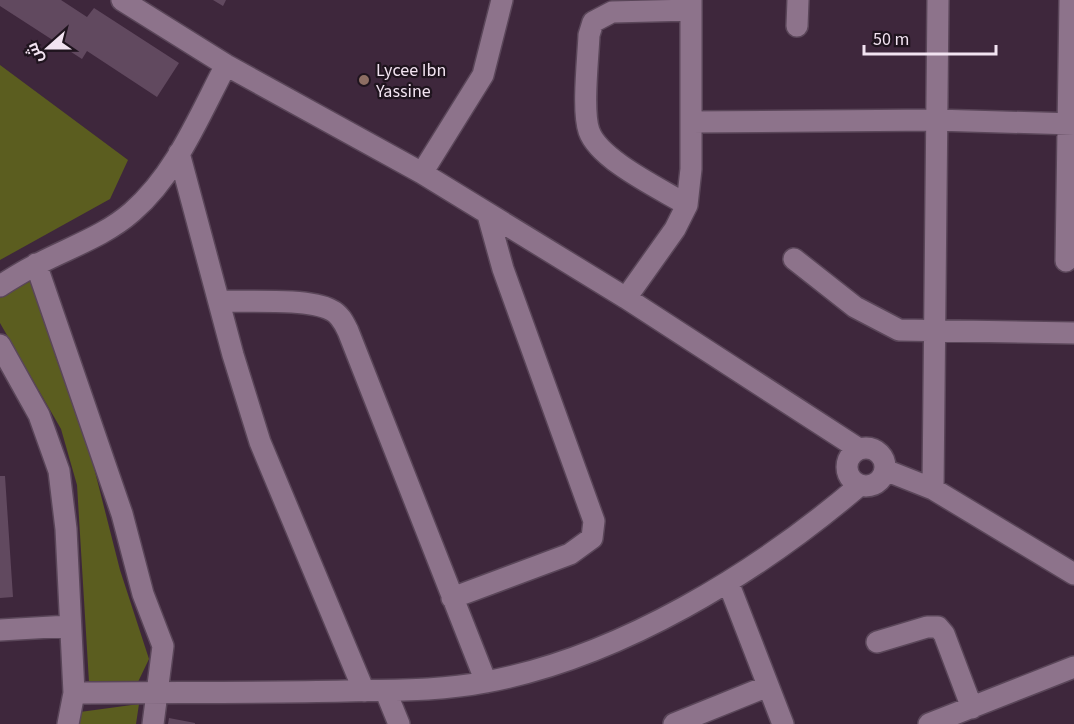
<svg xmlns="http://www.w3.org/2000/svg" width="1074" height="724" font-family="'Source Sans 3',Cairo,sans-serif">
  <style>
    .green { fill: #5b5d1f }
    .building { fill: #61495f }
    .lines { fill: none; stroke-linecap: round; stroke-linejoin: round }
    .minor-casing { stroke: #5a4659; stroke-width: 24 }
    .minor { stroke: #8d738b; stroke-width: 21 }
    .education-dot { fill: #8d6e63; stroke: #1f141e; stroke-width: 2 }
    .labels { text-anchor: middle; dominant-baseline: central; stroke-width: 4.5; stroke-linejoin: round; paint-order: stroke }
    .poi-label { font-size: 18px; fill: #f2e3f1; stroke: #1f141e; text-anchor: start }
  </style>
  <rect width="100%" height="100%" fill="#3e273c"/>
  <path class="green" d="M 0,65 L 128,160 L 110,199 L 0,260 Z
    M 34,279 L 56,358 L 90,452 L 120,570 L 149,659 L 138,682 L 89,682 L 77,485 L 61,429 L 0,323 L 0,298 Z
    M 139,704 L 136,724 L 78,724 L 80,712 Z"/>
  <path class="building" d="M 0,0 L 61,0 L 87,17 L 94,8 L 179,63 L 157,97 L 87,51 L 82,59 L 0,6 Z
    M 213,0 L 226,0 L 223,6 Z
    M 0,476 L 5,476 L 13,597 L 0,598 Z
    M 169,718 L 195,723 L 195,724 L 168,724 Z"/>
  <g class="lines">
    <g class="minor-casing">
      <path id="minor" d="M 122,0 L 226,65 L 422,173 L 626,298 L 859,449
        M 797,26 L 798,0
        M 691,122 L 935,120 L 1074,124
        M 179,153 L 233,355 L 260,442 L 364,691
        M 422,173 L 483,75 L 502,0
        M 687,205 C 661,189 599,160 589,131 C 582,111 588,59 589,35 L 593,22 L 612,12 L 691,10
        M 794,259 L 855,307 L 899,330 L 1074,333
        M 1066,261 L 1070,0
        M 36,264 L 122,514 L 143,594 L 163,646 L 153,724
        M 0,286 C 13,278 26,269 40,263 C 71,247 106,235 132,212 C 176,174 199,116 226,65
        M 626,298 L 675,229 L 687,205 L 691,169 L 691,0
        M 220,301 C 247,302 308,298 331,310 C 340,314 344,323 348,331 L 486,682
        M 0,345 L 39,415 L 59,471 L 66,529 L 74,693 L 68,724
        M847 467a19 19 0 1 1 38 0a19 19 0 1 1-38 0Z
        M 885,470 L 933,489 L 1074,574
        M 933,489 L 938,0
        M 728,582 L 783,724
        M 452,598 L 570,554 L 592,538 L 594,521 L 503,269 L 488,215
        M 0,630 L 69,626
        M 877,642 L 927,627 L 938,627 L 944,634 L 972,708
        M 386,692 L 399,724
        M 74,693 C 164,692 255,693 346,691 C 392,690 440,691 486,682 C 620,657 757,573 860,485
        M 674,724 L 768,686
        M 929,724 L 1074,667"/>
    </g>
    <use href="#minor" class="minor"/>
  </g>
  <circle class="education-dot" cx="364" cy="80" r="6"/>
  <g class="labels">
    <g class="poi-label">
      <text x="376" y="70">Lycee Ibn<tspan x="376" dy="21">Yassine</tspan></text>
    </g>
  </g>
  <g transform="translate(48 48) rotate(249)" stroke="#1f141e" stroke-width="4.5" paint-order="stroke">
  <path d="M0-4.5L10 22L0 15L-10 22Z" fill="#f2e3f1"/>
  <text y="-9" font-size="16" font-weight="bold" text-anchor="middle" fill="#f2e3f1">ش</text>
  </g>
  <path d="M864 45v9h132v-9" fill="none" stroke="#f2e3f1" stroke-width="3"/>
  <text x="873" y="45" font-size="18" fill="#f2e3f1" stroke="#1f141e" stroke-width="4.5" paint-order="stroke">50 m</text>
</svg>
